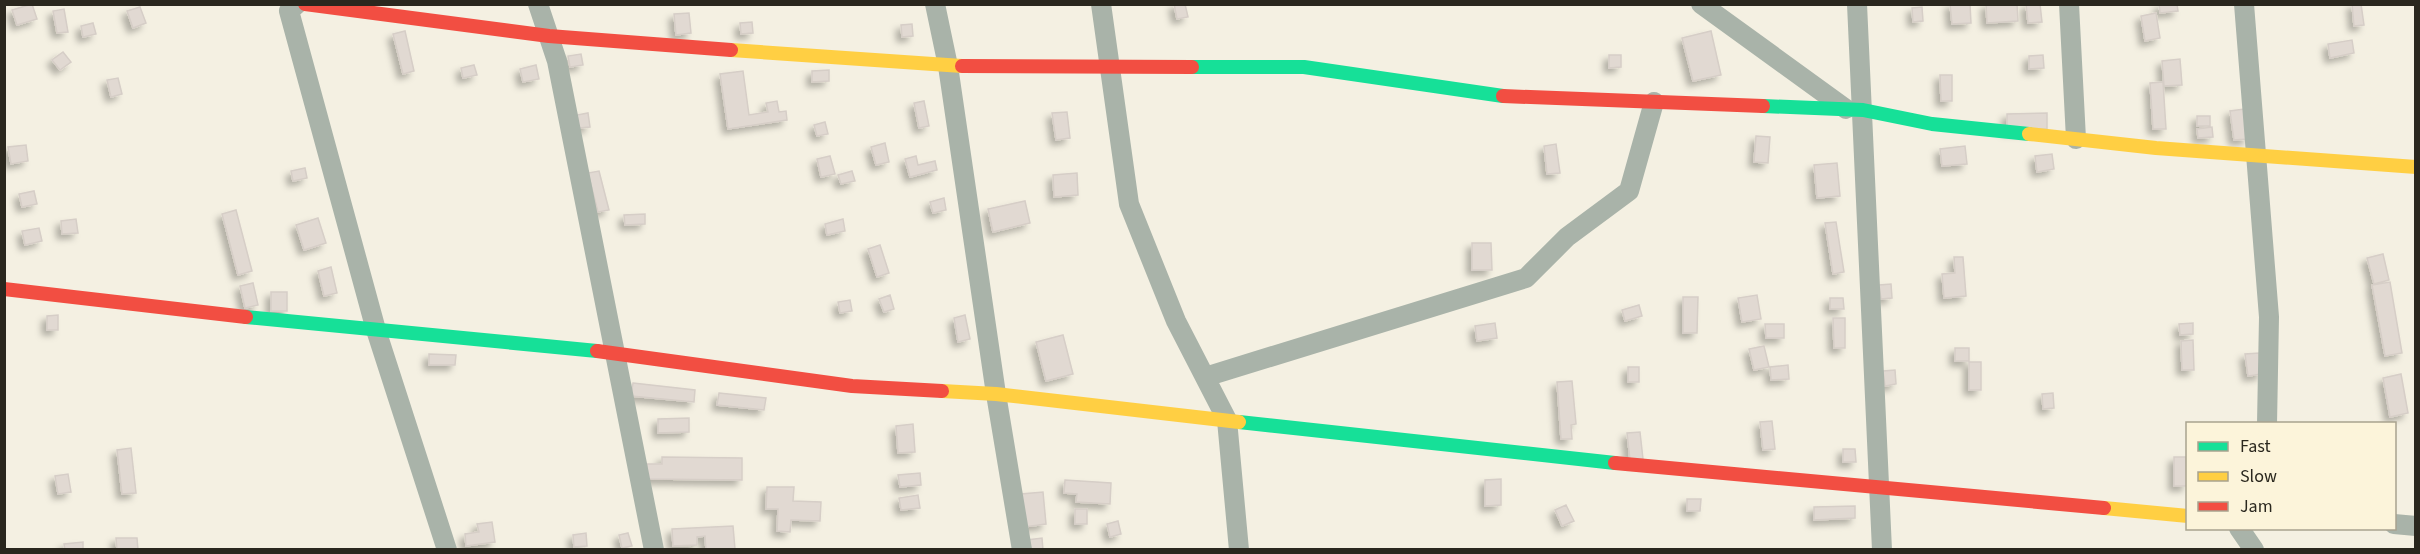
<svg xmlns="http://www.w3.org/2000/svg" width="2420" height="554" font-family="'Source Sans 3',sans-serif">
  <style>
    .building { fill: #e1d9d2; stroke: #d6cec7; stroke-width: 1.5; filter: url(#shadow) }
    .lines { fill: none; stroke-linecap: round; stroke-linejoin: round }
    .street { stroke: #a9b3a9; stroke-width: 20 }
    .fast { stroke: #16e098; stroke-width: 14 }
    .slow { stroke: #ffcf43; stroke-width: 14 }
    .jam { stroke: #f24e42; stroke-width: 14 }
  </style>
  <defs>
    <filter id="shadow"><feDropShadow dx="-5" dy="5" stdDeviation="3" flood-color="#0004"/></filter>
  </defs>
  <rect width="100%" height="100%" fill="#f4f0e2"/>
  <path class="building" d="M 32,4 L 37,19 L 17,25 L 12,10 Z
    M 1174,4 L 1185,4 L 1188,17 L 1177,19 Z
    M 1950,4 L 1970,4 L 1971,23 L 1952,24 Z
    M 1986,4 L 2017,4 L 2018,21 L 1987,23 Z
    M 2026,4 L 2040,4 L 2042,22 L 2028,23 Z
    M 2159,4 L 2177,4 L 2178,11 L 2160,13 Z
    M 2352,4 L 2361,4 L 2364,25 L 2354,26 Z
    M 140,7 L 146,23 L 133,28 L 127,11 Z
    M 1922,7 L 1923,21 L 1913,22 L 1912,8 Z
    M 64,9 L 68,32 L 57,33 L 53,11 Z
    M 689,13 L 691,33 L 676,35 L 674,14 Z
    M 2156,13 L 2160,38 L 2145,41 L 2141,16 Z
    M 752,22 L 753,33 L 741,34 L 740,23 Z
    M 93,23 L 96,34 L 83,37 L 81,26 Z
    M 912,24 L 913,36 L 902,37 L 901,25 Z
    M 405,31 L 414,71 L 403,74 L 393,34 Z
    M 1711,31 L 1721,75 L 1693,81 L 1682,38 Z
    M 2352,40 L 2354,53 L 2330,58 L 2328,44 Z
    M 63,52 L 71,62 L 60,70 L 52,60 Z
    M 581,54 L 583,65 L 570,67 L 568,56 Z
    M 1609,55 L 1621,55 L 1621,67 L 1609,68 Z
    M 2043,55 L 2044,68 L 2029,69 L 2029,56 Z
    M 2180,59 L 2182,85 L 2164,86 L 2162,61 Z
    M 474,65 L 477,75 L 463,78 L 461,68 Z
    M 536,65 L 539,79 L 523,82 L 520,69 Z
    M 829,70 L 829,81 L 812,82 L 812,71 Z
    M 743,71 L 749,115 L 768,112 L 766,103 L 777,101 L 779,112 L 786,111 L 787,120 L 728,129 L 720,74 Z
    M 1940,75 L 1952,75 L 1952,101 L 1941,101 Z
    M 118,78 L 122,94 L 111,97 L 107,80 Z
    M 2163,82 L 2166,129 L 2153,129 L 2150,83 Z
    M 924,101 L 929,126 L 919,128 L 914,103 Z
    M 2244,109 L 2248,139 L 2234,140 L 2230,111 Z
    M 1067,112 L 1070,138 L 1056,140 L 1052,113 Z
    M 588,113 L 590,127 L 579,128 L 577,115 Z
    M 2047,113 L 2047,129 L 2007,130 L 2007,114 Z
    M 2197,116 L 2210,116 L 2210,126 L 2197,126 Z
    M 825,122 L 828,134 L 817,136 L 814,125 Z
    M 2212,127 L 2213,137 L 2198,138 L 2197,129 Z
    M 1756,136 L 1770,137 L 1768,163 L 1754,162 Z
    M 885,143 L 889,162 L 876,165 L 871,147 Z
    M 1556,144 L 1560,173 L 1547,174 L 1544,146 Z
    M 26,145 L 28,161 L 11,164 L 8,147 Z
    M 1965,146 L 1967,164 L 1942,166 L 1940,149 Z
    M 2052,154 L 2054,169 L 2037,172 L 2035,156 Z
    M 830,156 L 835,174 L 821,177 L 817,159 Z
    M 916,156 L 918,165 L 935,161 L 937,170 L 910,177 L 905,159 Z
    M 1837,163 L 1840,196 L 1817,198 L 1814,165 Z
    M 305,168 L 307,178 L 293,181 L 291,171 Z
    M 599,171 L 609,210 L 598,212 L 588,173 Z
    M 852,171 L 855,181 L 841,184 L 838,175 Z
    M 1077,173 L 1078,195 L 1054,197 L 1053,175 Z
    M 34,191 L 37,204 L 22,207 L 19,194 Z
    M 944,198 L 946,210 L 933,213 L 930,202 Z
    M 1025,201 L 1030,223 L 993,232 L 988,209 Z
    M 236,210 L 252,271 L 238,275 L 222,214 Z
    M 645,214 L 645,224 L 625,225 L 624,215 Z
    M 318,218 L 326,243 L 304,250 L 296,225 Z
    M 76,219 L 78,233 L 62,234 L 61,221 Z
    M 843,219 L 845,231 L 827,235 L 825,224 Z
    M 1836,222 L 1844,272 L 1833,274 L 1825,223 Z
    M 39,228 L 42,241 L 25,245 L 22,231 Z
    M 1472,243 L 1491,243 L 1492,270 L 1472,270 Z
    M 880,245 L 889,273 L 877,277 L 868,249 Z
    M 2383,254 L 2389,280 L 2374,284 L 2367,258 Z
    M 1954,257 L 1963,257 L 1966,296 L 1944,298 L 1942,274 L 1955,273 Z
    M 331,267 L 337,293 L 324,296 L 318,271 Z
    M 2390,282 L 2402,353 L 2385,356 L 2372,285 Z
    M 253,283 L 258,305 L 245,308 L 240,286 Z
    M 1891,284 L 1892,298 L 1881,299 L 1879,285 Z
    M 271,292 L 287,292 L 287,311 L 271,311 Z
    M 890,295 L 894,309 L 884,312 L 879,299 Z
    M 1757,295 L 1761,319 L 1742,322 L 1738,298 Z
    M 1683,297 L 1698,297 L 1697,333 L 1683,333 Z
    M 1830,298 L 1843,298 L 1844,309 L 1830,309 Z
    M 850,300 L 852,311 L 840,313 L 838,302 Z
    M 1639,305 L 1642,316 L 1625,321 L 1622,310 Z
    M 58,315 L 58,330 L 47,330 L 47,316 Z
    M 965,315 L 970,339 L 958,342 L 954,318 Z
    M 1833,318 L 1845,318 L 1845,348 L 1834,348 Z
    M 1495,323 L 1497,338 L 1477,341 L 1475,326 Z
    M 2193,323 L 2193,334 L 2180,335 L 2179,324 Z
    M 1765,324 L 1784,324 L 1784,338 L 1766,338 Z
    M 1063,335 L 1073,374 L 1046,381 L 1036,342 Z
    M 2193,340 L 2194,370 L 2182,370 L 2181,341 Z
    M 1764,346 L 1769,367 L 1754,370 L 1749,349 Z
    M 1955,348 L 1969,348 L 1969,361 L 1955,361 Z
    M 2259,353 L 2262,374 L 2248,376 L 2245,354 Z
    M 429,354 L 456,355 L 455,365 L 429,365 Z
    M 1969,362 L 1981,362 L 1981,390 L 1969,390 Z
    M 1788,365 L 1789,379 L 1771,380 L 1770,367 Z
    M 1628,367 L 1639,367 L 1639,382 L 1628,382 Z
    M 1895,370 L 1896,384 L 1885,386 L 1883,371 Z
    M 2401,374 L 2408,413 L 2390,417 L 2383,378 Z
    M 1572,381 L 1576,424 L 1571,425 L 1572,439 L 1561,439 L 1557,382 Z
    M 633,383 L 695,390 L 694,402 L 631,396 Z
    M 719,393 L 766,398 L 764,410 L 717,405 Z
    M 2053,393 L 2054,408 L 2043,409 L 2042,394 Z
    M 689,418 L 689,432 L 658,433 L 658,419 Z
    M 1772,421 L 1775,449 L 1763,450 L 1760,422 Z
    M 913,424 L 915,452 L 898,453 L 896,426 Z
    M 1640,432 L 1643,459 L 1630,460 L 1627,433 Z
    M 131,448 L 136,493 L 122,494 L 117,450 Z
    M 1843,449 L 1855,449 L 1856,462 L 1843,462 Z
    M 662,457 L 742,458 L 742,480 L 647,479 L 647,464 L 662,464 Z
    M 2174,457 L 2186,457 L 2187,486 L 2174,486 Z
    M 920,473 L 921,485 L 900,487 L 898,475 Z
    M 68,474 L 71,492 L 58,494 L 55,476 Z
    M 1501,479 L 1501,505 L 1485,506 L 1485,480 Z
    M 1065,480 L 1111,483 L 1110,504 L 1076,502 L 1077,494 L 1064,493 Z
    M 767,487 L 794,487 L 793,501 L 821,502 L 820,521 L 791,520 L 790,532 L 777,531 L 778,509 L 766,509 Z
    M 1043,492 L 1046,524 L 1024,527 L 1021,494 Z
    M 918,495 L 920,508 L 901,510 L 899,498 Z
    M 1687,499 L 1701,499 L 1700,511 L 1687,511 Z
    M 1566,505 L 1574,521 L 1562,526 L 1555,510 Z
    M 1855,506 L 1855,518 L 1814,520 L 1814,507 Z
    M 1075,509 L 1087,509 L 1087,524 L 1075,524 Z
    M 1118,521 L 1121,534 L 1110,537 L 1107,524 Z
    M 492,522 L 495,542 L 466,546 L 465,534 L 479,532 L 477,524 Z
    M 733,526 L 735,549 L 706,550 L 705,536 L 697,537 L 697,545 L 673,546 L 672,529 Z
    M 586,533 L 587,546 L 574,547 L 573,535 Z
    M 628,533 L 632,546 L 622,548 L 619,535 Z
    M 116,538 L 137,538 L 138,550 L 117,550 Z
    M 1042,538 L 1043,550 L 1028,550 L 1027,540 Z
    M 83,542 L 83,550 L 65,550 L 64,544 Z"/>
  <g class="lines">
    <path class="street" d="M 297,4 L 289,11 L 376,330 L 447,550
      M 538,4 L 557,61 L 654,550
      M 935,4 L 948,66 L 996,394 L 1022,550
      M 1101,4 L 1129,204 L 1176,321 L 1227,420 L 1239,550
      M 1701,4 L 1846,109
      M 1857,4 L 1882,550
      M 2069,4 L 2076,139
      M 2244,4 L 2269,317 L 2267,424
      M 1205,377 L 1526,278 L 1567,237 L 1629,191 L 1654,102
      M 2394,524 L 2416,526
      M 2239,528 L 2254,550"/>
    <path class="fast" d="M 1192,67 L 1304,67 L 1503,96
      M 1763,106 L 1863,110 L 1932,124 L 2029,134
      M 246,317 L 597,351
      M 1239,422 L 1615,463"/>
    <path class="slow" d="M 731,50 L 962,66
      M 2029,134 L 2156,148 L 2416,167
      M 942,391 L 996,394 L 1239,422
      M 2104,508 L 2188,516"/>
    <path class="jam" d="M 305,4 L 549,36 L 731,50
      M 962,66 L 1192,67
      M 1503,96 L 1763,106
      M 4,289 L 246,317
      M 597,351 L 852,386 L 942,391
      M 1615,463 L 2104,508"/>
  </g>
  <rect width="2420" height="554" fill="none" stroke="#2a271e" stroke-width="12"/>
  <rect x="2186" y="422" width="210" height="108" fill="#fcf4da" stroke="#a8a28f" stroke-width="1.5"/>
  <rect x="2198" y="442" width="30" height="9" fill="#16e098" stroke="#a8a28f" stroke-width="1.5"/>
  <text x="2240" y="452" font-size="18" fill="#2a271e">Fast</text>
  <rect x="2198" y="472" width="30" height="9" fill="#ffcf43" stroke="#a8a28f" stroke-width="1.5"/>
  <text x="2240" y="482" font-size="18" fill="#2a271e">Slow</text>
  <rect x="2198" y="502" width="30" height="9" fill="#f24e42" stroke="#a8a28f" stroke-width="1.5"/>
  <text x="2240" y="512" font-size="18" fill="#2a271e">Jam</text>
</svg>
